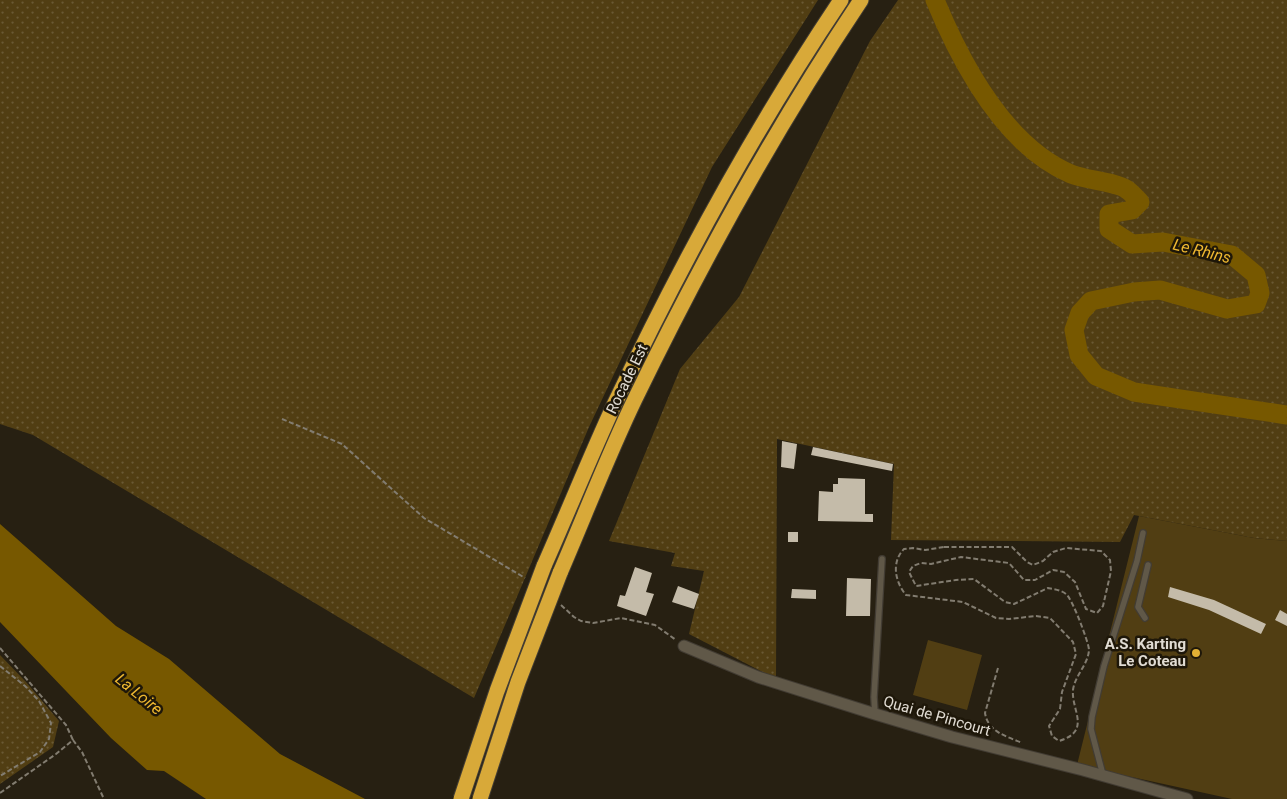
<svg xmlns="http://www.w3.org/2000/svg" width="1287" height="799" font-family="Roboto,sans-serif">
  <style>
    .grass { fill: url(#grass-dots) }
    .pitch { fill: #513e13 }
    .water { fill: #775800 }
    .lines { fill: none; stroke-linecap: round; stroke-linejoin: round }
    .river { stroke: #775800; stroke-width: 19 }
    .building { fill: #c4bba9 }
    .lane-casing { stroke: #423c33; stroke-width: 8 }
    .street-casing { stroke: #423c33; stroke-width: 13 }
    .highway-casing { stroke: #423c33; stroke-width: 17 }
    .path { stroke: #827c70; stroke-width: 2; stroke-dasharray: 5 2.5; stroke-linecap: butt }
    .lane { stroke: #605848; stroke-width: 5.5 }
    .street { stroke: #605848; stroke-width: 11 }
    .highway { stroke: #d8a939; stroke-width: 15 }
    .highway-bridge-casing { stroke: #423c33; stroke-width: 17; stroke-linecap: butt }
    .highway-bridge { stroke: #d8a939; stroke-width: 15 }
    .poi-dot { fill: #e1af34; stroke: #1e1709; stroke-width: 2 }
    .labels { text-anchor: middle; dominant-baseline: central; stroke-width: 5; stroke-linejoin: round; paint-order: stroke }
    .street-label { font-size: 15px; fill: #e1dcd3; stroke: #1e1709 }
    .poi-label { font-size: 15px; font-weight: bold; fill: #e1dcd3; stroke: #1e1709; text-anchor: end }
    .water-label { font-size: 16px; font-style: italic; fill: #edb730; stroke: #1e1709 }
  </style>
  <defs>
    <pattern id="grass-dots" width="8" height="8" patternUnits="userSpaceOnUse" patternTransform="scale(1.25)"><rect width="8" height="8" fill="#513e13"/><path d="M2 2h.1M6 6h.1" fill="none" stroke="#6a5934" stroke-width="1.8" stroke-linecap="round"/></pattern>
  </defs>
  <rect width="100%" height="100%" fill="#272012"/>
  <path class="grass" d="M 0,0 L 818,0 L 712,167 L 589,427 L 474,698 L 33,435 L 0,424 Z
    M 898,0 L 1287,0 L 1287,541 L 1254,538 L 1134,515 L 1120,542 L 891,540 L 894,464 L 777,439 L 776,679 L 689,634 L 704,571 L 671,566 L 675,553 L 609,541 L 680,369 L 739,297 L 870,41 Z
    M 0,655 L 26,682 L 59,721 L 53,747 L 0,784 Z"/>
  <path class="pitch" d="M 1139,516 L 1254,538 L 1287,541 L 1287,799 L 1232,799 L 1077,765 Z
    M 928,640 L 982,655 L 967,710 L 913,695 Z"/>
  <path class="water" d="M 0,524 L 116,626 L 169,659 L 280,754 L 365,799 L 206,799 L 164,771 L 147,770 L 111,738 L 0,622 Z"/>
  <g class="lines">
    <path class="river" d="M 935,0 C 961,63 1005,146 1071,174 C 1085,180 1116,182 1126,189 C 1131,192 1136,198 1140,202 L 1132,210 L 1109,214 L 1109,229 L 1132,244 L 1163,242 L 1232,255 L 1256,275 L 1260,293 L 1256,304 L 1227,309 L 1160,290 L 1134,292 L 1091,301 L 1080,313 L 1074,330 L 1079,355 L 1096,376 L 1134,392 L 1287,415"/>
  </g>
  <path class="building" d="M 782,441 L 797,444 L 794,469 L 781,467 Z
    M 813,447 L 893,464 L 892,471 L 811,455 Z
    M 838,478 L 865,479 L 865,514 L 873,514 L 873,522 L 818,521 L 819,491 L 833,492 L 833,484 L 838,484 Z
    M 788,532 L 798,532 L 798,542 L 788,542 Z
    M 635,567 L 652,573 L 646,592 L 654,594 L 646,616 L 617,606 L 620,595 L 625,596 Z
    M 847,578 L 871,579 L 870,616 L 846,616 Z
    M 678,586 L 699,594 L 694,609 L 672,602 Z
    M 1170,587 L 1214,600 L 1266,624 L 1261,634 L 1209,610 L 1168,597 Z
    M 792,589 L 816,590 L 816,599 L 791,598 Z
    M 1280,610 L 1287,614 L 1287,626 L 1275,620 Z"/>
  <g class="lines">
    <g class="lane-casing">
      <path id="lane" d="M 1145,618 L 1138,607 L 1148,565
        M 875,714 L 874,697 L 882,559
        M 1103,775 L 1091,729 L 1092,717 L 1104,666 L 1137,561 L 1143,533"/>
    </g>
    <g class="street-casing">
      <path id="street" d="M 684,646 L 758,677 L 875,714 L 952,737 L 1083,770 L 1187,799"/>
    </g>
    <g class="highway-casing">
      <path id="highway" d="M 544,566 C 568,512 590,457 615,403 C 681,264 755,128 841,0
        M 560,573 C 585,515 608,455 635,399 C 702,261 776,127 861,0"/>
    </g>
    <path class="path" d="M 282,419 L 342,444 L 424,518 L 525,578
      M 944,547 L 1012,547 L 1027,562 L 1033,565 L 1043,561 L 1053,552 L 1066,548 L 1101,551 L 1110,560 L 1111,571 L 1103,606 L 1097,613 L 1086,609 L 1075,582 L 1064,572 L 1053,570 L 1035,580 L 1024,580 L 1009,563 L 961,557 L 931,564 L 921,563 L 913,566 L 909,572 L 916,586 L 956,580 L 974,579 L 1005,602 L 1014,604 L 1048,588 C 1054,589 1061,590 1066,594 C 1072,598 1089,643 1089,650 C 1088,665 1075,675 1073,690 C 1071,710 1092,731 1059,741 L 1052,736 L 1049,726 L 1060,709 L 1062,692 L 1076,654 L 1073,642 L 1050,618 L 1036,616 L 1009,619 L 996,618 L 963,602 L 906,595 C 895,582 891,562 904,549 L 913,548 L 925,550 Z
      M 561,605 L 574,617 L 581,621 L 593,623 L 621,618 L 655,625 L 676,640
      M 0,648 L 66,725 L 73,740
      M 0,666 L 25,686 L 39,701 L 51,723 L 49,739 L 40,752 L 0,776
      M 998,668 L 985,713 C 988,732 1006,736 1022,743
      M 0,793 L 56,754 L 73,740 L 82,752 L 104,799"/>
    <use href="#lane" class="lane"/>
    <use href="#street" class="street"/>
    <use href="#highway" class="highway"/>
    <g class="highway-bridge-casing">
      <path id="highway-bridge" d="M 461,799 L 497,691 L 544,566
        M 480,799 L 518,682 L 560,573"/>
    </g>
    <use href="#highway-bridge" class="highway-bridge"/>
  </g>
  <circle class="poi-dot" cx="1196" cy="653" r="5"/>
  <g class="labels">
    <g class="street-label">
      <text transform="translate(627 379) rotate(-64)">Rocade Est</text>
      <text transform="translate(937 716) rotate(16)">Quai de Pincourt</text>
    </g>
    <g class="poi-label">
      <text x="1186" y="644">A.S. Karting<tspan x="1186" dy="17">Le Coteau</tspan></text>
    </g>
    <g class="water-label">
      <text transform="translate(1202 251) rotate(14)">Le Rhins</text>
      <text transform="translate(139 694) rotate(39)">La Loire</text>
    </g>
  </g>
</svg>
